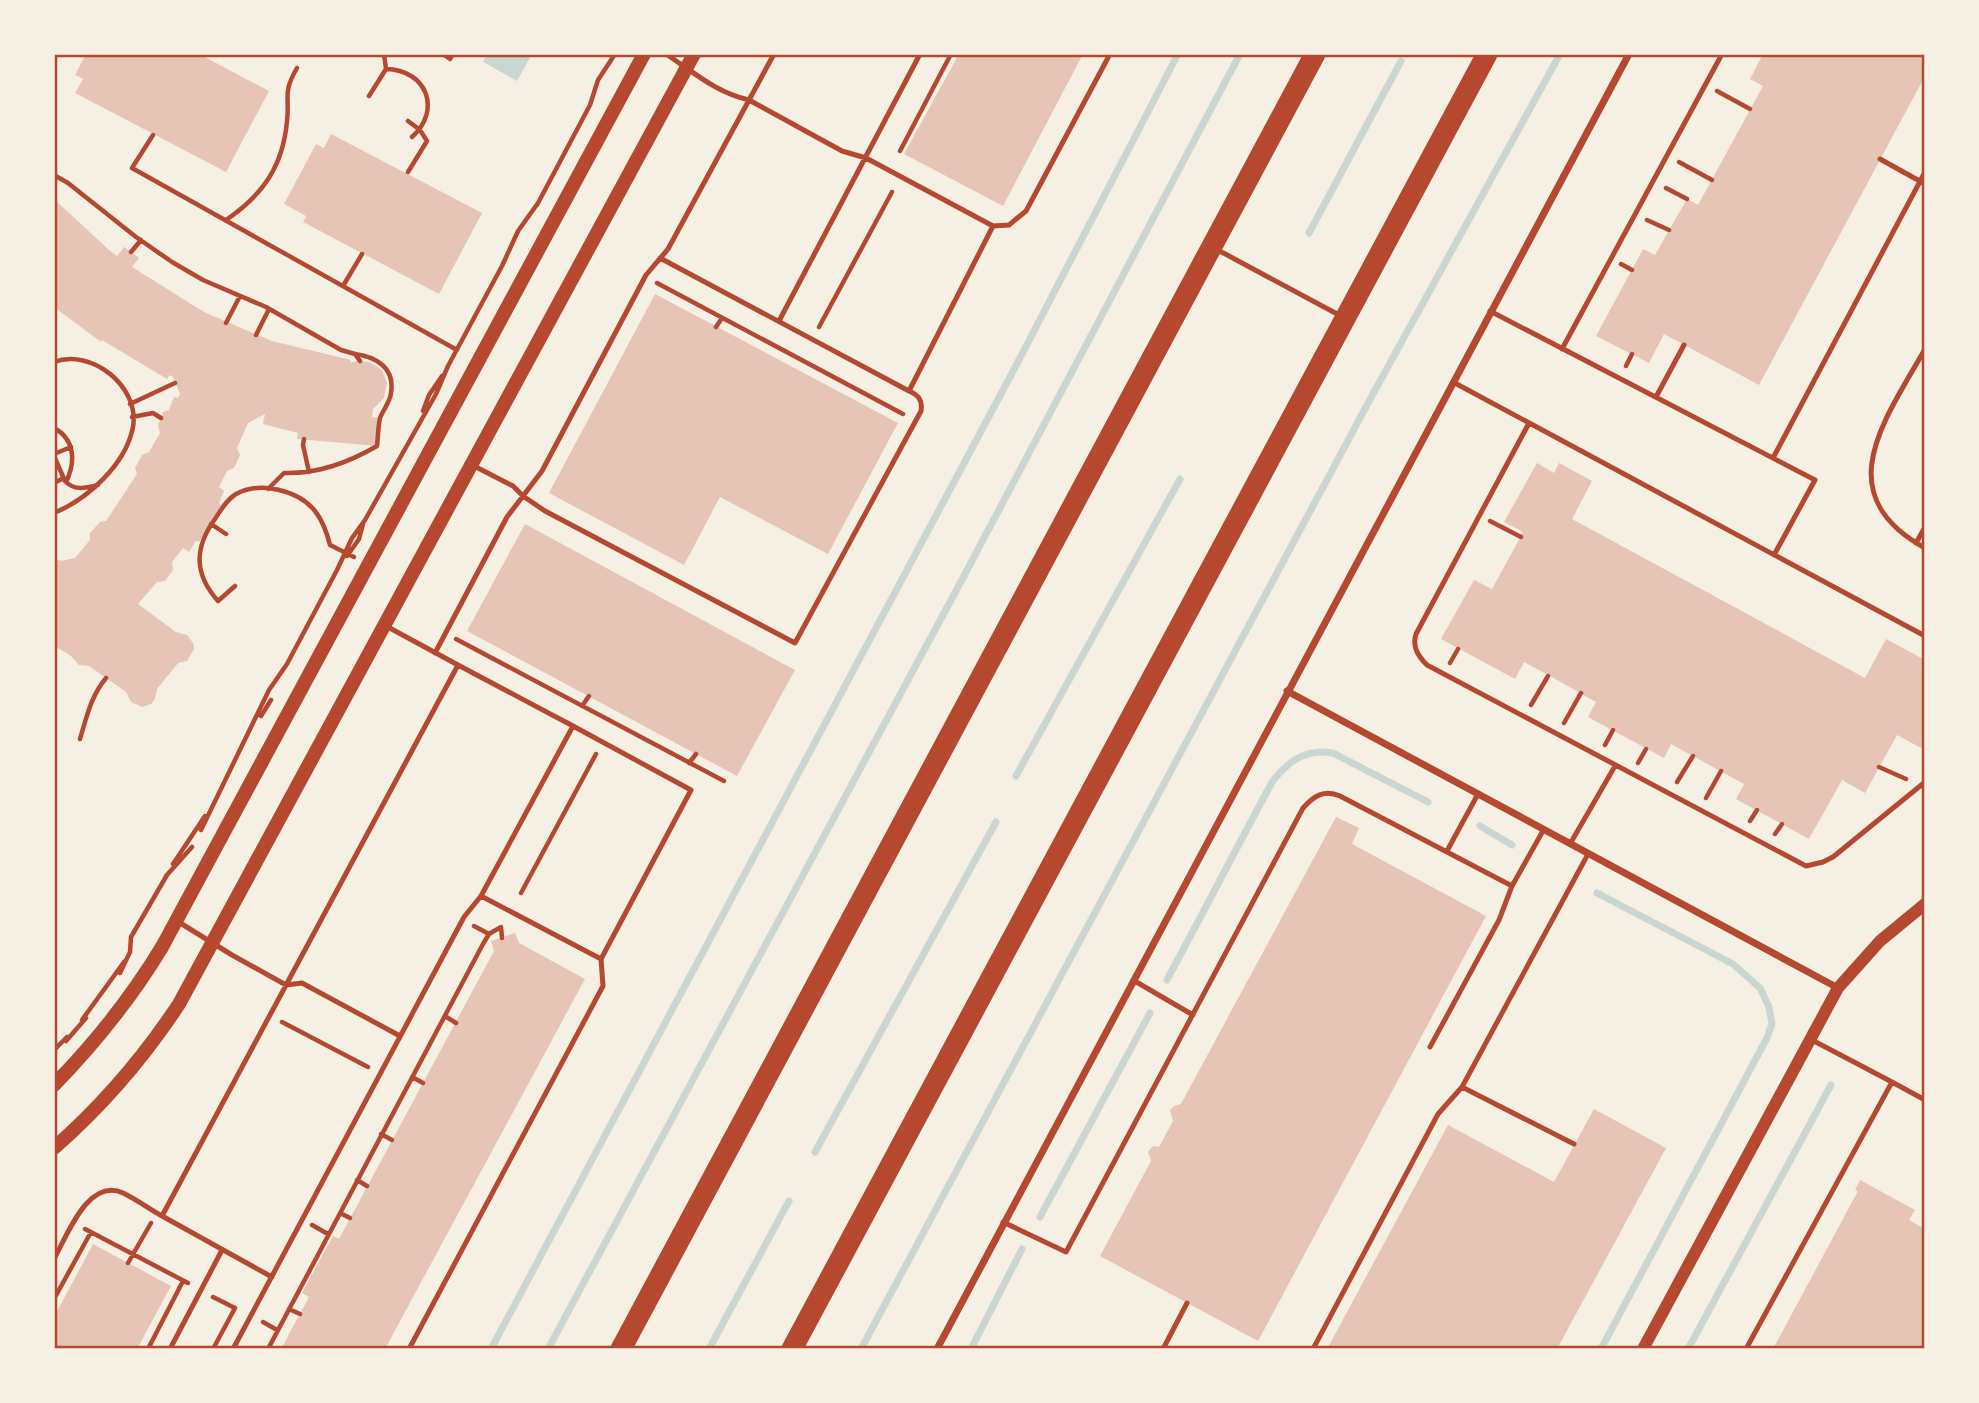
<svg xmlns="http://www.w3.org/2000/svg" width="1979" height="1403" font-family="'Titillium Web',sans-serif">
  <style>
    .water { fill: #c9d6d2 }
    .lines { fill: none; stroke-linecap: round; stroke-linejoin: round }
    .stream { stroke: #c9d6d2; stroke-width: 7 }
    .building { fill: #e6c5b7 }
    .path { stroke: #b5482f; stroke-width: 4.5 }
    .service { stroke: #b5482f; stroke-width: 5 }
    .minor { stroke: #b5482f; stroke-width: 7 }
    .tertiary { stroke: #b5482f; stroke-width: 12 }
    .secondary { stroke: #b5482f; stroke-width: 14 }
    .motorway { stroke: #b5482f; stroke-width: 21 }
    .neatline { fill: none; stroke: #b5482f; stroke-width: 2.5 }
  </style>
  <rect width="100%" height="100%" fill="#f6efe4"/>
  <path class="water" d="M 487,54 L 532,54 L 517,81 L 483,62 Z"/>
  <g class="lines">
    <path class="stream" d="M 1309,233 L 1401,61
      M 1016,776 L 1180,479
      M 1480,826 L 1512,845
      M 1597,893 L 1733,964 L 1760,988 L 1769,1007 L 1772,1024 L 1767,1038 L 1601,1349
      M 1167,980 L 1272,782 C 1288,761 1306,748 1333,753 L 1428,802
      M 815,1152 L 996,822
      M 1040,1217 L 1150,1013
      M 491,1349 L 1010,377 L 1178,54
      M 548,1349 L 965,574 L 1240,54
      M 709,1349 L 789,1201
      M 861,1349 L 1374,392 L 1560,54
      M 971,1349 L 1022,1249
      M 1688,1349 L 1831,1085"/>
  </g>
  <path class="building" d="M 86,54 L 199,54 L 269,91 L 226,172 L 75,93 L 83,79 L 75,75 Z
    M 959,54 L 1083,54 L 1003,206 L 904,154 Z
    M 1763,54 L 1925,54 L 1925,76 L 1759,385 L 1664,334 L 1649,363 L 1596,336 L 1643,249 L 1655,255 L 1687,199 L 1698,205 L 1763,86 L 1750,79 Z
    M 331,134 L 482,213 L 439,294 L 303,222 L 306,216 L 284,204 L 316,144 L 324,148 Z
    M 54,199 L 109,250 L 117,256 L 124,247 L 139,258 L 132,267 L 204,312 L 272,341 L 351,360 L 350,363 L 356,361 L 369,362 L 382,370 L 387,383 L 384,398 L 373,409 L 372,417 L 380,418 L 377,446 L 297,439 L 298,433 L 263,424 L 265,414 L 248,423 L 237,448 L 240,455 L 234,468 L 227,471 L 219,487 L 224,491 L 219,503 L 221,505 L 212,522 L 199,542 L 196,541 L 189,552 L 183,548 L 172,562 L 173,570 L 165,581 L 157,582 L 138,604 L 176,632 L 187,635 L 193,643 L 194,649 L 187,661 L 178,663 L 157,689 L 155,699 L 151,704 L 142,707 L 131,702 L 126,692 L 106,678 L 89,666 L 79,665 L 70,655 L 54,646 L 54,558 L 61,561 L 75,558 L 90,540 L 90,533 L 100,522 L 106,521 L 137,474 L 135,468 L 142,455 L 149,452 L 160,433 L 158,426 L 163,412 L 169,410 L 174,397 L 178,398 L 180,394 L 173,377 L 170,375 L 167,379 L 102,340 L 101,342 L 54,307 Z
    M 655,294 L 898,423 L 828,554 L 720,497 L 684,565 L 549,493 Z
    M 1537,463 L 1554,473 L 1559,463 L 1592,481 L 1572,519 L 1865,678 L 1886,639 L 1925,660 L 1925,741 L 1921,748 L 1897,735 L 1865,793 L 1842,780 L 1809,839 L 1736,799 L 1744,784 L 1671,744 L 1664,758 L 1588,717 L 1596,702 L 1550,676 L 1524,662 L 1515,679 L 1441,639 L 1474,580 L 1492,589 L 1520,538 L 1523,532 L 1504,522 Z
    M 525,524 L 795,670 L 737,776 L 467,631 Z
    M 1336,817 L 1359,828 L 1352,844 L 1486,916 L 1258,1341 L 1100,1256 L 1151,1161 L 1148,1152 L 1153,1146 L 1159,1147 L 1173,1121 L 1170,1110 L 1174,1106 L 1181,1104 Z
    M 515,933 L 519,943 L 585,979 L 385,1349 L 281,1349 L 309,1297 L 302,1293 L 309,1280 L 333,1236 L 339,1239 L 494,951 L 491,941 Z
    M 1594,1109 L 1666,1148 L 1557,1349 L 1327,1349 L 1448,1125 L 1554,1182 Z
    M 1860,1180 L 1915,1210 L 1909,1220 L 1925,1229 L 1925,1349 L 1773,1349 L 1858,1191 L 1855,1190 Z
    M 93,1244 L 171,1286 L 137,1349 L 54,1349 L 54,1317 Z"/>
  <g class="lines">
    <path class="path" d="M 384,54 L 386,69 C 427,70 442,110 412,137
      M 443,54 L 450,59 L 453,54
      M 1717,91 L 1750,109
      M 369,96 L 386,69
      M 408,121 L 420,130 L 427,141 L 408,172
      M 153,135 L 132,168 L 457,350
      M 900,151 L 951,54
      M 1679,162 L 1712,180
      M 54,175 L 68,183 L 136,237 L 172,262 L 203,280 L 266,307 L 341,350 L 355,354 L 360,361
      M 1666,188 L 1687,199
      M 537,205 L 590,105 L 598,80 L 615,54
      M 226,220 C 263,195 283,166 287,121 C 290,96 282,94 297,68
      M 1647,220 L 1669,230
      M 131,252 L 141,240
      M 1621,264 L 1632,270
      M 657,283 L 903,414
      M 343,286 L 362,254
      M 226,323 L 240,296
      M 716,327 L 722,318
      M 819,327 L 892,192
      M 256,335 L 269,309
      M 54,362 C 91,348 140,386 133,427 C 126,464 88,499 54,513
      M 1626,366 L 1632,354
      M 130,404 L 175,383
      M 423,411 L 429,395 L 442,376
      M 132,417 L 153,413 L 161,418
      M 54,428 C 75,439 76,462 66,482 C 75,491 86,488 98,485
      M 304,439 L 303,445 L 309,472
      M 54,454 L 71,447
      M 54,456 L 65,481
      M 54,483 L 64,478
      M 268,489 L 284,473 C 318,474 348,463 377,446 C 378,437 378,427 380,418 C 383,410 390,402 391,393 C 395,368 377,357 355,354
      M 1490,521 L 1521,537
      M 211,524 L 226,534
      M 347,556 L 359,539 L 363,524
      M 235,586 L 218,601 C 194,574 194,548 215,519 C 221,510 226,500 236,494 C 260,481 298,490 315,511 C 323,521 327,533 330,545 L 354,557
      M 456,639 L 724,781
      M 1450,663 L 1458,649
      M 1531,705 L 1548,676
      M 582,706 L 589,696
      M 261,716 L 271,700
      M 1564,723 L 1581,693
      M 80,739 C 87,716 91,696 106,678
      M 1605,745 L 1613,730
      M 689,763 L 696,754
      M 1638,763 L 1646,749
      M 1879,767 L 1906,779
      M 1677,782 L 1693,756
      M 1706,798 L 1721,771
      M 1750,821 L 1757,810
      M 201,830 L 269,690 L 287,664 L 337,570 L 352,538 L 365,520 L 436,394 L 448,366 L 502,266 L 518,231 L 538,203
      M 1775,834 L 1782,824
      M 173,864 L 205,816
      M 166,876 L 192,847
      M 521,893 L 596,754
      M 474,926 L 489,934
      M 120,973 L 130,952 L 131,937 L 167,875
      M 445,1016 L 456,1023
      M 82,1020 L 124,962
      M 282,1022 L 368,1067
      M 66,1041 L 86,1018
      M 54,1050 L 67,1037
      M 412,1077 L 423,1083
      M 381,1134 L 392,1140
      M 357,1180 L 367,1186
      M 340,1213 L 350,1218
      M 312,1225 L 328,1234
      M 85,1229 L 188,1283
      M 128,1263 L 151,1223
      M 54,1299 L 91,1232
      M 289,1309 L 300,1314
      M 263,1322 L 277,1330
      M 148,1349 L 183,1281
      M 213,1349 L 235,1308 L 213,1297
      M 268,1349 L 483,944 L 489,934 L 501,927 L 502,938"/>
    <path class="service" d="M 1880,159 L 1925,184
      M 993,226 L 1009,225 L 1026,211 L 1110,54
      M 1216,249 L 1339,315
      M 660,258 L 909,391 L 993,226 L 866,158 L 842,151 L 749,100 C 717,93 693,72 666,54
      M 1490,311 L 1815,480 L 1774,555
      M 779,321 L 920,54
      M 1562,349 L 1722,54
      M 1925,349 C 1885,420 1827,494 1925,548
      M 1453,382 L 1925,636
      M 1656,397 L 1684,345
      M 1529,423 L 1416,634 C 1412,647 1418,656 1427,665 L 1806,866 L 1823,862 L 1833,857 L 1925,782
      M 1773,458 L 1925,172
      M 474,466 L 513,486 L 523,496 L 545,511 L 795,643 L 921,411 C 923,400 918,395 909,391
      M 1916,543 L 1925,527
      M 435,653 L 507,517 L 542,471 L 646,275 L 668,249 L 774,54
      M 1570,844 L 1615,766
      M 1447,851 L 1478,794
      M 481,896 L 601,959 L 691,790 L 573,726
      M 177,921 L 232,955 L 286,985 L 302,983 L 400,1036
      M 1133,980 L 1193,1015
      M 1430,1047 L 1499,920 L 1512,886
      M 1892,1082 L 1925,1100
      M 1574,1144 L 1462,1087 L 1588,854
      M 1003,1222 L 1066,1252 L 1303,808 C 1314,796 1324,789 1340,796 L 1512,886 L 1544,829
      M 54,1259 C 67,1236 88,1177 123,1193 C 136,1199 149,1209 162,1216
      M 272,1277 L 162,1216 L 458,665 L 386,626
      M 170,1349 L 222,1250
      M 233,1349 L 464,917 L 481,896 L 573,726 L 458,665
      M 409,1349 L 603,986 L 601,959
      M 1163,1349 L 1187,1303
      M 1313,1349 L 1438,1114 L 1462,1087
      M 1746,1349 L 1892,1082 L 1812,1040"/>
    <path class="minor" d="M 1287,691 L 1838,988
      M 937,1349 L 1629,54"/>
    <path class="tertiary" d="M 1643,1349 L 1838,988 L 1880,941 L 1925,904"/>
    <path class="secondary" d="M 54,1085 C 96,1042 131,998 162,947 L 644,54
      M 54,1148 C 102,1106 144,1057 179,1004 L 694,54"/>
    <path class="motorway" d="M 621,1349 L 1315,54
      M 792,1349 L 1487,54"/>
  </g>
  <rect width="1979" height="1403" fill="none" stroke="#f6efe4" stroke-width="112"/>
  <rect x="56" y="56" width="1867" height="1291" class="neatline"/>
</svg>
